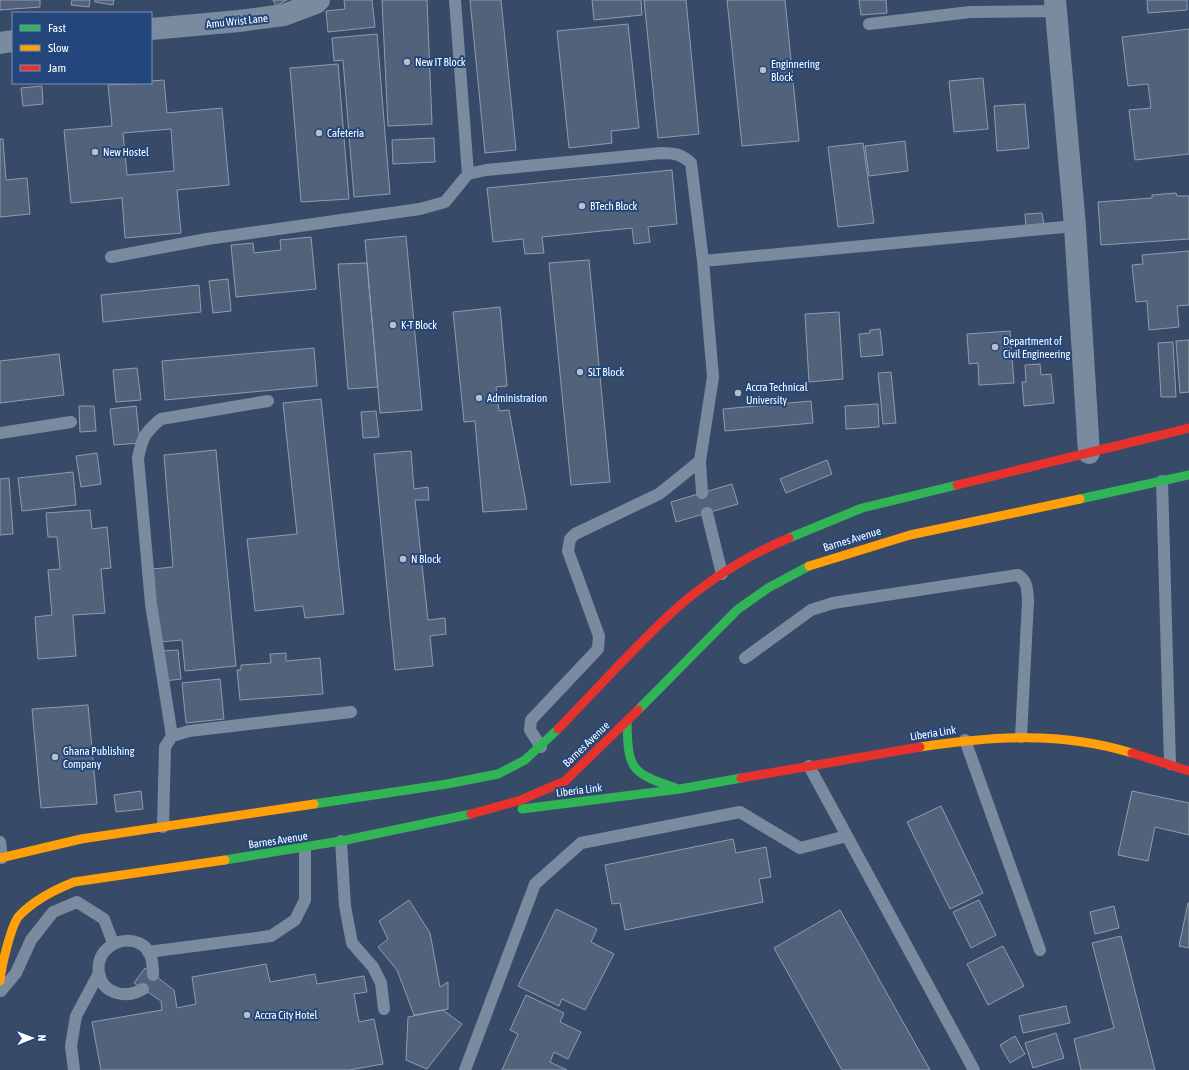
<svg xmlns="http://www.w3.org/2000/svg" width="1189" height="1070" font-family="'Asap Condensed',sans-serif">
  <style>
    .building { fill: #52627a; stroke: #909cad; fill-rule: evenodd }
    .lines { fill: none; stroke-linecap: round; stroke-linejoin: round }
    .lane { stroke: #7b8b9f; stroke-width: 12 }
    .street { stroke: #7b8b9f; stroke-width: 22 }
    .fast { stroke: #30b455; stroke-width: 9 }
    .slow { stroke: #ff9f0a; stroke-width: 9 }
    .jam { stroke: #e5322d; stroke-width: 9 }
    .poi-dot { fill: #b9c0ca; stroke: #23477c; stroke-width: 1.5 }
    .labels { text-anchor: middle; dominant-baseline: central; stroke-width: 4; stroke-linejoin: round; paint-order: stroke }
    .street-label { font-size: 11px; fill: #fff; stroke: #23477c }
    .poi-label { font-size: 11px; fill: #fff; stroke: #23477c; text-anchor: start }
  </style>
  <rect width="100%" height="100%" fill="#374b68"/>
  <path class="building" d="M 0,0 L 40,0 L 40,7 L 0,10 Z
    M 72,0 L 90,0 L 89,7 L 71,5 Z
    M 95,0 L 114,0 L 113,5 L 95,2 Z
    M 273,0 L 287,0 L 276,6 Z
    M 344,0 L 372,0 L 375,27 L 328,32 L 326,11 L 345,9 Z
    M 382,0 L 427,0 L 432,124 L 388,126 Z
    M 470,0 L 501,0 L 516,150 L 485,153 Z
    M 592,0 L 641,0 L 642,15 L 594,20 Z
    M 644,0 L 686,0 L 699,134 L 658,138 Z
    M 727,0 L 785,0 L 799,141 L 742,146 Z
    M 859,0 L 886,0 L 887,13 L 861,15 Z
    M 1147,0 L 1187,0 L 1187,10 L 1148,13 Z
    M 628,24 L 639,128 L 611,131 L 612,143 L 569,148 L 557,31 Z
    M 1189,29 L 1189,154 L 1135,160 L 1129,110 L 1151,108 L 1148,84 L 1128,86 L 1122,37 Z
    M 377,34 L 390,194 L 354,197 L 343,60 L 334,61 L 332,38 Z
    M 338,64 L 349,199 L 301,202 L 290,68 Z
    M 983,78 L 988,129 L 954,132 L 949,81 Z
    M 164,80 L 167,113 L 222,108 L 229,185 L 177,190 L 181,233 L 125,238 L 122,198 L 71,203 L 64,130 L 112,126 L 108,85 L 151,83 L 151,81 ZM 171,129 L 174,171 L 127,175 L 123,133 Z
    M 42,86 L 43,104 L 23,106 L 21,88 Z
    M 1025,104 L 1029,148 L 997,151 L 994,106 Z
    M 434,138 L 435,162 L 393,164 L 392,140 Z
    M 0,139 L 3,139 L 6,180 L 27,178 L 30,214 L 0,217 Z
    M 905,141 L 908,171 L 869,176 L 865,146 Z
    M 863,143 L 874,223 L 838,227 L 828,147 Z
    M 672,170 L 677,224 L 648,227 L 650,242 L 634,244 L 632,228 L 542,237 L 544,253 L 525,254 L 523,239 L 493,242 L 487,188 Z
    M 1176,193 L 1177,196 L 1189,196 L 1189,239 L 1101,245 L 1098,202 L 1152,198 L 1152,195 Z
    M 1042,213 L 1044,226 L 1026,228 L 1025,214 Z
    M 406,236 L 422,410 L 380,413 L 365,240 Z
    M 311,237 L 316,289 L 236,297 L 231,245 L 253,243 L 254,253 L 281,250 L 280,240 Z
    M 1189,251 L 1189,305 L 1177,306 L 1179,327 L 1149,330 L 1147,301 L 1136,302 L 1132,265 L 1143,264 L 1142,255 Z
    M 589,260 L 610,482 L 571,485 L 549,263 Z
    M 367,263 L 378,387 L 348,389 L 338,264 Z
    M 228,279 L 231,311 L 213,313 L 209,281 Z
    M 199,285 L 201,312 L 103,322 L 101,295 Z
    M 500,307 L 507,386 L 496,387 L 499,411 L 509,410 L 527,509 L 483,512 L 475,421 L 464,422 L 453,312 Z
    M 839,312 L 843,379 L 809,382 L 805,314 Z
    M 880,329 L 883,355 L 861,357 L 859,334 L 870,333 L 870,330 Z
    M 1010,331 L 1014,383 L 979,385 L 978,363 L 969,364 L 967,334 Z
    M 1189,340 L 1189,392 L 1180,393 L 1176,341 Z
    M 1173,342 L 1176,397 L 1161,397 L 1158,343 Z
    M 314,348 L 317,386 L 165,400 L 162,361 Z
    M 59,354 L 64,395 L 0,403 L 0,361 Z
    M 1040,364 L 1041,375 L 1051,374 L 1054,403 L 1024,406 L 1022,382 L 1026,382 L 1025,365 Z
    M 137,368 L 141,400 L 116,402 L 113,370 Z
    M 891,372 L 896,423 L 883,424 L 878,373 Z
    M 321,399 L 344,614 L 305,618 L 303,606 L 255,611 L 247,539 L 297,534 L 283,403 Z
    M 811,401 L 813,423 L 725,431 L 723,409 Z
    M 878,404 L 879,427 L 846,429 L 845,406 Z
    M 79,406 L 94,406 L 96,431 L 80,432 Z
    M 136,406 L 140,443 L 114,445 L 110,409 Z
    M 376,411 L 379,437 L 363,438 L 361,412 Z
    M 216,450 L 236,666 L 185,671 L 182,640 L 159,642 L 152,569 L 173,567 L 164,455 Z
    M 411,451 L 414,489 L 428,487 L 429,500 L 415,500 L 428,620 L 445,618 L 446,634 L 430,636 L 433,666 L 395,670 L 374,454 Z
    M 97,453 L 101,484 L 81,487 L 76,456 Z
    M 827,460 L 832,474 L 786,493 L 780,479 Z
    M 73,472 L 76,505 L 22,511 L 18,478 Z
    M 9,478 L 13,534 L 0,535 L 0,479 Z
    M 732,484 L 738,504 L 676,522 L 671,502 Z
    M 90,510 L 92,529 L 107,527 L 111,568 L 101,569 L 105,613 L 73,615 L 76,656 L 38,659 L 35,617 L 52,615 L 48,570 L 60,569 L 57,537 L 48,537 L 46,513 Z
    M 178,650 L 181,679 L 164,681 L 162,651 Z
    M 286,653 L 286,661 L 320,658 L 323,694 L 240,700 L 237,670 L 241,670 L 241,665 L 271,663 L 270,654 Z
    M 220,679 L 224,719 L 186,723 L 182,683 Z
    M 88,705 L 97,804 L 41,808 L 32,709 Z
    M 141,791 L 143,809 L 116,812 L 114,795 Z
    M 1132,791 L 1189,803 L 1189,835 L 1155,827 L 1148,861 L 1118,855 Z
    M 941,806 L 983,893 L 950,909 L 907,822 Z
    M 733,839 L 736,853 L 766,847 L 771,877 L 759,879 L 763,902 L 625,930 L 620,903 L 612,904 L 605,865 Z
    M 409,900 L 430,933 L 440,987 L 448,982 L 448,1009 L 414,1015 L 397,970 L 378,947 L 388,939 L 379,921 Z
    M 979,900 L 996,935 L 971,948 L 953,912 Z
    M 1188,903 L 1189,903 L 1189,948 L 1179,946 Z
    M 1114,906 L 1119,928 L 1095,934 L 1090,912 Z
    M 556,909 L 597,929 L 591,942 L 614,954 L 585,1010 L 562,999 L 559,1006 L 518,986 Z
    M 840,910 L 930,1070 L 842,1070 L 774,948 Z
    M 1121,936 L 1155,1070 L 1081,1070 L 1074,1039 L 1114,1028 L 1092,943 Z
    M 1003,946 L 1024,986 L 988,1005 L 967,964 Z
    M 266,964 L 270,982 L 315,974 L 317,984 L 364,976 L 367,992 L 354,994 L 359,1022 L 374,1019 L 383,1064 L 349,1070 L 101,1070 L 92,1022 L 162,1010 L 161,1001 L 134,983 L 145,968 L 174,990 L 177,1008 L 196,1004 L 192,977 Z
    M 526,995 L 564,1013 L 560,1022 L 581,1032 L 568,1059 L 554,1052 L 550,1062 L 567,1070 L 502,1070 L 518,1034 L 510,1030 Z
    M 1066,1006 L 1070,1023 L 1023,1033 L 1019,1016 Z
    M 443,1010 L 462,1024 L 427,1069 L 406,1060 L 408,1017 Z
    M 1056,1033 L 1064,1058 L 1033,1068 L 1025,1043 Z
    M 1015,1036 L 1025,1054 L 1010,1063 L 1000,1045 Z"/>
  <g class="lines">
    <path class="lane" d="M 455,0 L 468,174
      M 869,24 L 970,12 L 1055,11
      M 111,257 L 207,239 L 420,209 L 445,202 L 468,174 L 486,170 L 661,153 C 674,153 681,154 691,163 L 703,261 L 713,377 L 700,461 L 702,493
      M 703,261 L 1075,226
      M 0,433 L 71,422
      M 1162,481 L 1170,764
      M 707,513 L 722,574
      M 745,658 L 811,610 L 833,603 L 1018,575 C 1028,582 1027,589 1028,601 L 1021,737
      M 172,736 L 151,604 L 138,458 C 142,438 145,432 161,419 L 268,401
      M 965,740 L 1040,950
      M 541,747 L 530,730 L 531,720 L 598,649 L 599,636 L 568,551 L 570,539 L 575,534 L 659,494 L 700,461
      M 809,766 L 974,1070
      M 163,827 L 165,747 L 172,736 L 189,731 L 351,712
      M 341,841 L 345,906 L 352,943 L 373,967 L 381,983 L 384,1009
      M 0,842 L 2,858
      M 148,952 L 271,936 L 295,920 L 305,900 L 305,849
      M 143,989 C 128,998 103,996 99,973 C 95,950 119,935 139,943 C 152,949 153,963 153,975
      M 1,991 L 16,973 L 31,940 L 53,912 L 77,902 L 104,919 L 113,943
      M 74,1070 L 71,1046 L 76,1016 L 99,973
      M 465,1070 L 535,884 L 581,843 L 740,812 L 800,848 L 847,836"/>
    <path class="street" d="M 1055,0 L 1075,226 L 1089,453
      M 151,29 L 239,21 L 284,15 L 316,3 L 319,0
      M 0,43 L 13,41"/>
    <path class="fast" d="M 1080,499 L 1189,475
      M 789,538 L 862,508 L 957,485
      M 638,710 L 737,610 L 768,588 L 809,566
      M 627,722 C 628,770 631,773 676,788
      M 314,804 L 447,784 L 498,774 L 525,760 L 558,729
      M 522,809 L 680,789 L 741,778
      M 225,860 L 346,840 L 471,814"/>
    <path class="slow" d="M 809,566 L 910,535 L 1080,499
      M 920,747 C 991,736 1062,731 1132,753
      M 0,858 L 81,839 L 314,804
      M 0,981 C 1,968 11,925 19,916 C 34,900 54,890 74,882 L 225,860"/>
    <path class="jam" d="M 957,485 L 1189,428
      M 558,729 C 594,692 629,653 667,617 C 702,584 744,557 789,538
      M 1132,753 L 1189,771
      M 741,778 L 920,747
      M 471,814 L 521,800 L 565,781 L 638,710"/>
  </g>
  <g class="poi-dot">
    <circle cx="407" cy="62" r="4"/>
    <circle cx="763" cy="70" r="4"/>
    <circle cx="319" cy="133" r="4"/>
    <circle cx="95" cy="152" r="4"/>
    <circle cx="582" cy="206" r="4"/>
    <circle cx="393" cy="325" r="4"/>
    <circle cx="995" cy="347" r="4"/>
    <circle cx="580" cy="372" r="4"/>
    <circle cx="738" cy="393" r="4"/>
    <circle cx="479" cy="398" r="4"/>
    <circle cx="403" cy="559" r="4"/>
    <circle cx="55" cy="757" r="4"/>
    <circle cx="247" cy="1015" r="4"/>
  </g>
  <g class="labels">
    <g class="street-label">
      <text transform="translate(237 21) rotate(-6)">Amu Wrist Lane</text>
      <text transform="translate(852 539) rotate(-17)">Barnes Avenue</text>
      <text transform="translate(933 733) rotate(-9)">Liberia Link</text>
      <text transform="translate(586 744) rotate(-44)">Barnes Avenue</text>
      <text transform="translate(579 790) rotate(-7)">Liberia Link</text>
      <text transform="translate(278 840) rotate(-9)">Barnes Avenue</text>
    </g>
    <g class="poi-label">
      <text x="415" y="62">New IT Block</text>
      <text x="771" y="64">Enginnering<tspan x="771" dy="13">Block</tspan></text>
      <text x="327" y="133">Cafeteria</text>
      <text x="103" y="152">New Hostel</text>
      <text x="590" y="206">BTech Block</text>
      <text x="401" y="325">K-T Block</text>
      <text x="1003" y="341">Department of<tspan x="1003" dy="13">Civil Engineering</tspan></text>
      <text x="588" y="372">SLT Block</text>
      <text x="746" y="387">Accra Technical<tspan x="746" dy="13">University</tspan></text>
      <text x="487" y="398">Administration</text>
      <text x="411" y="559">N Block</text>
      <text x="63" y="751">Ghana Publishing<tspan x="63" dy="13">Company</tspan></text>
      <text x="255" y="1015">Accra City Hotel</text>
    </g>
  </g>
  <rect x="12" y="12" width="140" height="72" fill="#23477c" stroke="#7b91b0"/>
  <rect x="20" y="25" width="20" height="6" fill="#30b455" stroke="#7b91b0"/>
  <text x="48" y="32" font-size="12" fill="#ffffff">Fast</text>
  <rect x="20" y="45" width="20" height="6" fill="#ff9f0a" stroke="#7b91b0"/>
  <text x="48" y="52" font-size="12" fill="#ffffff">Slow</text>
  <rect x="20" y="65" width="20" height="6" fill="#e5322d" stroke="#7b91b0"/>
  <text x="48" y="72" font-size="12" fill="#ffffff">Jam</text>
  <g transform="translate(32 1038) rotate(89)" stroke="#23477c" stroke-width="3" paint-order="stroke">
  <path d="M0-3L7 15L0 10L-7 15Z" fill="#ffffff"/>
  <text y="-6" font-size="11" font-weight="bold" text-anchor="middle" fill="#ffffff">N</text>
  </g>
</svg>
